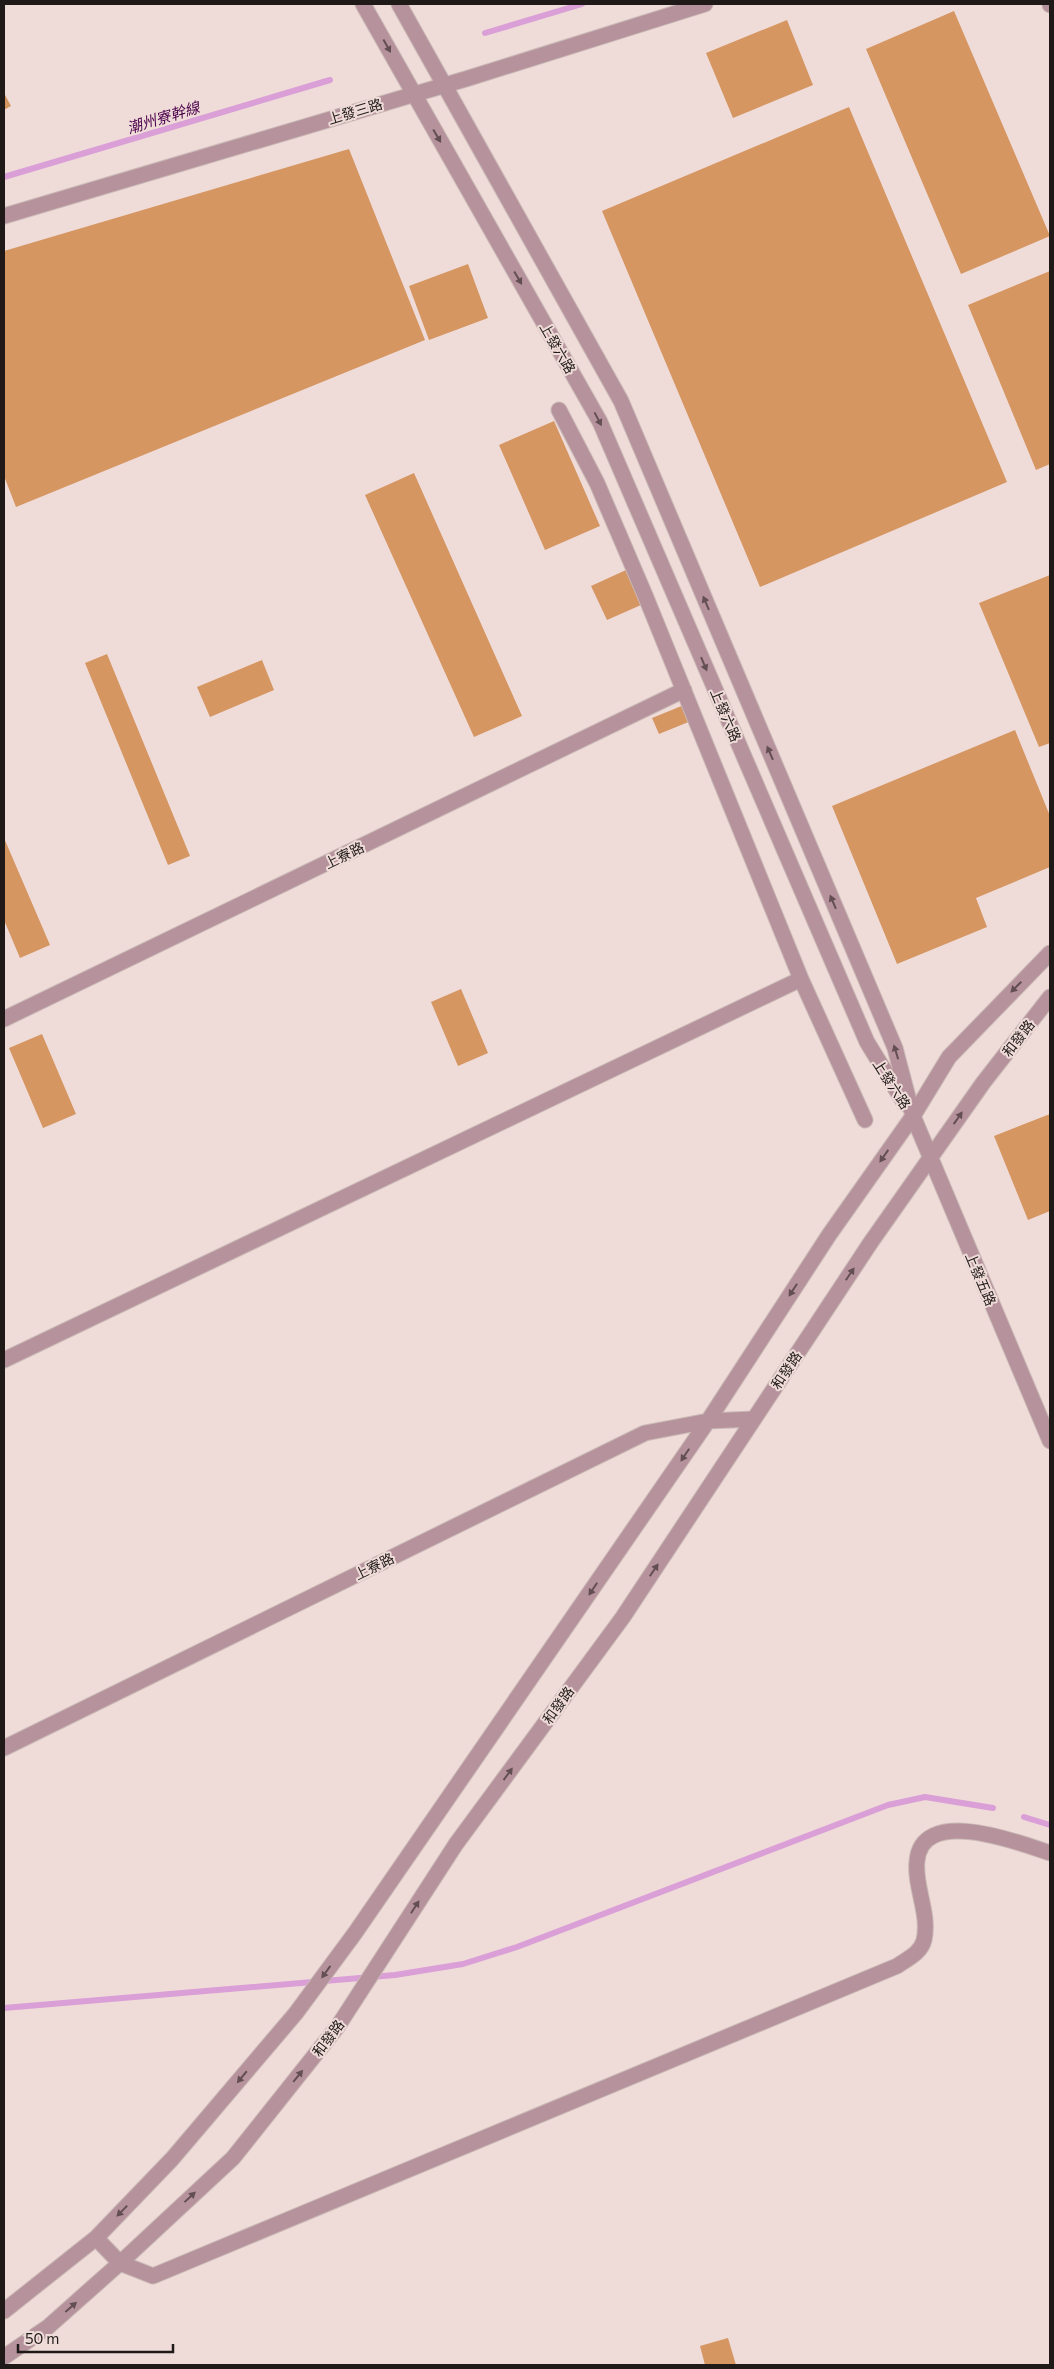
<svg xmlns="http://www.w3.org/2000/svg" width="1054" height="2369" font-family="Commissioner,'Noto Sans TC',sans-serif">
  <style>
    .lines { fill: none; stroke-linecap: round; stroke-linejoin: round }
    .stream { stroke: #da9fd6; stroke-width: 6 }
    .building { fill: #d59662 }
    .minor-casing { stroke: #cab9b6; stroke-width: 17 }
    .minor { stroke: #b6929c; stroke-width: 15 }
    .oneway { fill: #634f53 }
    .labels { text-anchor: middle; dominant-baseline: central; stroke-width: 4; stroke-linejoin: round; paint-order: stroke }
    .street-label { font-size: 14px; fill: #1f1917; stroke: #efdcd9 }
    .water-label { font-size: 15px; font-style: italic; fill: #4d034c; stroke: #efdcd9 }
  </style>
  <rect width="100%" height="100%" fill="#efdcd9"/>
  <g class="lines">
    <path class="stream" d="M 485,33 L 582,4
      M 4,177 L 330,80
      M 1024,1817 L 1050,1825
      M 4,2008 L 395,1975 L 463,1964 L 517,1947 L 888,1805 L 925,1797 L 993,1808"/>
  </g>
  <path class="building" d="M 954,11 L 1050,236 L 961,274 L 866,49 Z
    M 787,20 L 813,85 L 733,118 L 706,53 Z
    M 4,93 L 11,106 L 4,110 Z
    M 849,107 L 1007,482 L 760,587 L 602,211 Z
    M 349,149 L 425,340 L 16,507 L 4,476 L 4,251 Z
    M 468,264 L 488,318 L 429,340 L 409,286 Z
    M 1050,271 L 1050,464 L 1036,470 L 968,305 Z
    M 554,421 L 600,526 L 545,550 L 499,445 Z
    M 414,473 L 522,716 L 474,737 L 365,495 Z
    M 626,570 L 641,605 L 607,620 L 591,586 Z
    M 1050,575 L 1050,743 L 1039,747 L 979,603 Z
    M 107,654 L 190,856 L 168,865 L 85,663 Z
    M 262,660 L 274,690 L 210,717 L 197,687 Z
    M 684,705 L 691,721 L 659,734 L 652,718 Z
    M 1015,730 L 1050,816 L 1050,867 L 976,898 L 987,927 L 897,964 L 832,806 Z
    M 4,838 L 50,945 L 20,958 L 4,920 Z
    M 461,989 L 488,1053 L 458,1066 L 431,1002 Z
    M 42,1034 L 76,1114 L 43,1128 L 9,1048 Z
    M 1050,1114 L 1050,1211 L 1028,1220 L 994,1136 Z
    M 728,2338 L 736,2365 L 705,2365 L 700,2346 Z"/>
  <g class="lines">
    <g class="minor-casing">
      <path id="minor" d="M 363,4 L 600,422 L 867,1042 L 905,1104
        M 399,4 L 621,401 L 895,1048 L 913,1116 L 1050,1441
        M 1050,4 L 1050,5
        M 4,216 L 469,78 L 705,4
        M 559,410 L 597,483 L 645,595 L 801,979 L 865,1120
        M 4,1019 L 684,690
        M 4,1360 L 801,979
        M 4,1748 L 645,1433 L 708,1421 L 754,1419
        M 96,2238 L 120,2263 L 153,2276 L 897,1966 C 907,1959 921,1953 924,1940 C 930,1914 914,1886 917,1861 C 922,1805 1020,1843 1050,1853
        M 4,2311 L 96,2238 L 172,2159 L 296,2013 L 355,1933 L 708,1421 L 829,1235 L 913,1116 L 949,1057 L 1050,953
        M 4,2357 L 48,2327 L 120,2263 L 233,2158 L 338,2026 L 456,1844 L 623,1617 L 871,1242 L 983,1083 L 1050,997"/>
    </g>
    <use href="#minor" class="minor"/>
  </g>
  <defs><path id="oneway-solid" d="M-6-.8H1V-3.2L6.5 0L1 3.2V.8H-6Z" transform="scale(1.25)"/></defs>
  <g class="oneway">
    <use href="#oneway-solid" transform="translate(387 46) rotate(61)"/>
    <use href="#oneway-solid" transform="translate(437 136) rotate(60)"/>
    <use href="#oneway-solid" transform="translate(518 278) rotate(60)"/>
    <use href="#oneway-solid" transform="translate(598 419) rotate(62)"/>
    <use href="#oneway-solid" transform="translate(706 603) rotate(-113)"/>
    <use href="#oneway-solid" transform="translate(704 664) rotate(67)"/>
    <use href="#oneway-solid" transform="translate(770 753) rotate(-113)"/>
    <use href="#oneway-solid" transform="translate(833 902) rotate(-113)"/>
    <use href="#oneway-solid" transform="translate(1016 987) rotate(135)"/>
    <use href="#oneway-solid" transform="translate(896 1052) rotate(-107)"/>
    <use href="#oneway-solid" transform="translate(958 1118) rotate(-55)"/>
    <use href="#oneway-solid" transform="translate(884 1156) rotate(125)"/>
    <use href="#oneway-solid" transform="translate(850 1274) rotate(-56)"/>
    <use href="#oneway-solid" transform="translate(793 1290) rotate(123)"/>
    <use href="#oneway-solid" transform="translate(685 1455) rotate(124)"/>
    <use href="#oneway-solid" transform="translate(654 1570) rotate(-56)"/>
    <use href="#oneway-solid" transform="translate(593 1589) rotate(124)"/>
    <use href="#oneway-solid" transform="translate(508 1774) rotate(-54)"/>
    <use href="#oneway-solid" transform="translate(415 1907) rotate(-57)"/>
    <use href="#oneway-solid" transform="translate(326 1972) rotate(126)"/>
    <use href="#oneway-solid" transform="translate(298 2076) rotate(-51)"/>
    <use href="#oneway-solid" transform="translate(242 2077) rotate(130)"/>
    <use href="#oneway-solid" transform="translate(190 2197) rotate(-43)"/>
    <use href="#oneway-solid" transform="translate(122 2211) rotate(134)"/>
    <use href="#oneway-solid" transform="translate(71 2307) rotate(-41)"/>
  </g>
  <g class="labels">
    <g class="street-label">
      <text transform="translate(355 111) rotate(-17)">上發三路</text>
      <text transform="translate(558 348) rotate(60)">上發六路</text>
      <text transform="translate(726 715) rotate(67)">上發六路</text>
      <text transform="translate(344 855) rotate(-26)">上寮路</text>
      <text transform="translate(1018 1038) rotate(-52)">和發路</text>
      <text transform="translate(892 1084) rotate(57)">上發六路</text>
      <text transform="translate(981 1279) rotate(67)">上發五路</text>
      <text transform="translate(786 1370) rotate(-56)">和發路</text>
      <text transform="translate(374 1566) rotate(-26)">上寮路</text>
      <text transform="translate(558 1705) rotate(-54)">和發路</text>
      <text transform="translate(328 2038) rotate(-53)">和發路</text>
    </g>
    <g class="water-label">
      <text transform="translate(163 117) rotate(-17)">潮州寮幹線</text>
    </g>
  </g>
  <rect width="1054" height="2369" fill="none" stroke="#1f1917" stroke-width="10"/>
  <path d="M18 2344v8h155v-8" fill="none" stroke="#1f1917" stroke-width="2.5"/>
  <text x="25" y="2344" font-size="15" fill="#1f1917" stroke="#efdcd9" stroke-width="4" paint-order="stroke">50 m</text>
</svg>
